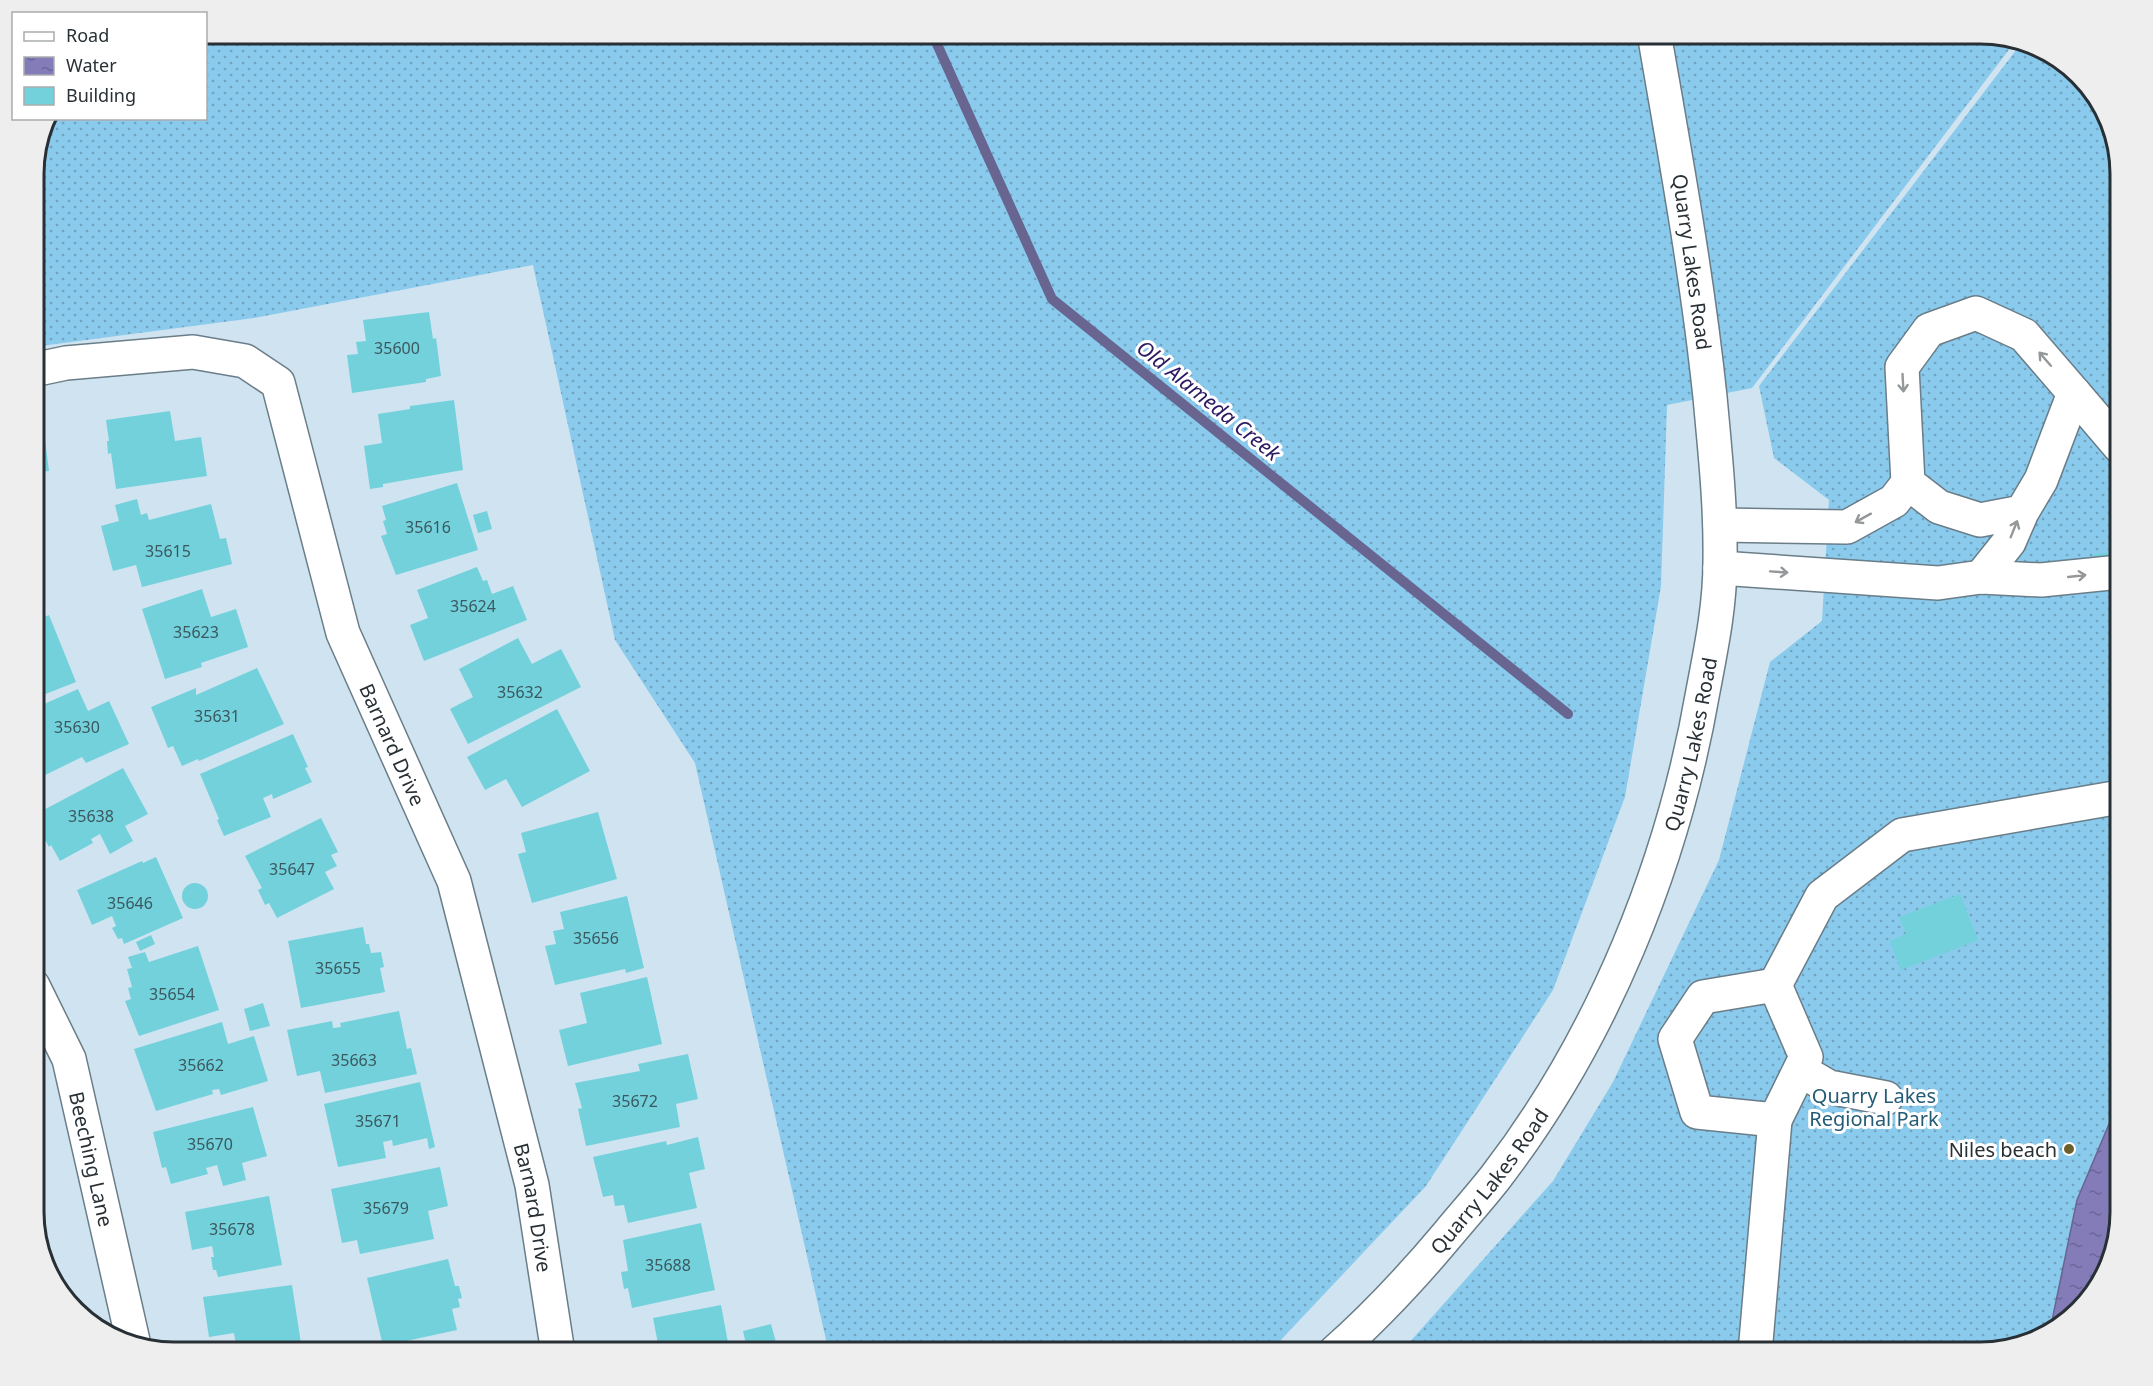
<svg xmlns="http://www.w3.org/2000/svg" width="2153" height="1386" font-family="'Noto Sans',sans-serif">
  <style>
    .grass { fill: url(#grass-dots) }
    .water { fill: url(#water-ripples); stroke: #686591; stroke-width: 1.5 }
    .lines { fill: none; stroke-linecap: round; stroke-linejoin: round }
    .stream { stroke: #686591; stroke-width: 10 }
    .building { fill: #73d1dc }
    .minor-casing { stroke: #6a7d88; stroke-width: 36 }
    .minor { stroke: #fff; stroke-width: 33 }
    .oneway { stroke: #94989a }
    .poi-dot { fill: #6c5f2c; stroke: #fff; stroke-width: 2 }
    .labels { text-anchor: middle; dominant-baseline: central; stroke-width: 6; stroke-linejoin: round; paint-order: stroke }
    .number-label { font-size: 16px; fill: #3b585f }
    .street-label { font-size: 20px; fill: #283035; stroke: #fff }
    .park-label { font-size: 20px; fill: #245b76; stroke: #fff }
    .poi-label { font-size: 20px; fill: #283035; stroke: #fff; text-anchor: end }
    .water-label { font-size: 21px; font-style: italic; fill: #2b1962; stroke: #fff }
    .rim { fill: none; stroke: #283035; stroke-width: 3 }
  </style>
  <defs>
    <pattern id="grass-dots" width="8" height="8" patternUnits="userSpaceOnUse" patternTransform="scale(1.5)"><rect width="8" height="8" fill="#8acaed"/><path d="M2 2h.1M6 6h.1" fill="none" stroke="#71a4c1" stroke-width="1.8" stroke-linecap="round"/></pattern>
    <pattern id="water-ripples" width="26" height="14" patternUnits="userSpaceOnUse" patternTransform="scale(1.5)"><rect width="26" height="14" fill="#837cb9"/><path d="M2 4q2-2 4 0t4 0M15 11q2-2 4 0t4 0" fill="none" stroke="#6b6697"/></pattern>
  </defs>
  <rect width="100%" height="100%" fill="#cfe4f0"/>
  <path class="grass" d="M 206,33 L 1980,33 L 2014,43 L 1752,388 L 1667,405 L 1661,586 L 1625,797 L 1553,990 L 1426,1186 L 1278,1343 L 1263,1353 L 829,1353 L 695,763 L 615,640 L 533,265 L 254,318 L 33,347 L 33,165 L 44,119 L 206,118 Z
    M 2020,45 L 2057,56 L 2101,104 L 2120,173 L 2120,1213 L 2097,1290 L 2049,1334 L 1980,1353 L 1400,1353 L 1553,1181 L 1613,1082 L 1719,860 L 1770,662 L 1822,621 L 1829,500 L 1774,458 L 1759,386 Z"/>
  <path class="water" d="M 2120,1098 L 2120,1213 L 2097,1290 L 2049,1335 L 2077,1200 Z"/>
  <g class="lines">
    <path class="stream" d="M 932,33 L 1052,299 L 1568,714"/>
  </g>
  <path class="building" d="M 429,312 L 433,339 L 436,338 L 441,376 L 426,379 L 426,382 L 352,393 L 347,355 L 358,354 L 356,342 L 366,341 L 363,320 Z
    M 454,400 L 463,470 L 383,484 L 383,487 L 370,489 L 364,446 L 382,443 L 378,414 L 410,409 L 410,406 Z
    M 170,411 L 175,441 L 201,437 L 207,476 L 116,489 L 111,453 L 108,454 L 107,441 L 109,441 L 106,420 Z
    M 45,440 L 49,471 L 33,473 L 33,442 Z
    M 457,483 L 478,550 L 396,575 L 381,536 L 387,534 L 383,521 L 386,520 L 382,506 Z
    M 137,499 L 141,515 L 147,513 L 149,520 L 211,504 L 220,539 L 226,538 L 232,564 L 142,587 L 136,565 L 113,571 L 101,526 L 119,521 L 115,505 Z
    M 487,511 L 492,529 L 478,533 L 473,515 Z
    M 2120,552 L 2120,570 L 2095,571 L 2094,554 Z
    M 477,567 L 483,581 L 487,580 L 492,594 L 513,586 L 527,620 L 424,661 L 410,625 L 428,618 L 417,590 Z
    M 33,568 L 38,590 L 33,590 Z
    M 202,589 L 211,617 L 236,609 L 248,647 L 201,663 L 202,667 L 165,679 L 142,609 Z
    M 49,615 L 76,682 L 33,699 L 33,622 Z
    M 518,638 L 532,664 L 561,649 L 581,687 L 468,744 L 450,709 L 473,697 L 459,669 Z
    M 257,668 L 284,724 L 199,761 L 198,759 L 182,766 L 173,746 L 168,748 L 151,707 L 196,688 L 196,695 Z
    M 78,689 L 88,711 L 109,701 L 129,744 L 86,763 L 82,757 L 33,781 L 33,709 Z
    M 557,709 L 590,771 L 522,807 L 506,779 L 485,790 L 467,757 Z
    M 293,734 L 308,767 L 305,768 L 312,782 L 273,799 L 272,794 L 263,798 L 271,817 L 224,836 L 217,820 L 219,819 L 200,774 Z
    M 123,768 L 148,814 L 125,826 L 133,841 L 110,854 L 100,834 L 91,839 L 93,843 L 60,861 L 51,845 L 49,847 L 34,819 L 37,817 L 36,814 Z
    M 598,812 L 617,879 L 532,903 L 518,854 L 526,852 L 521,833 Z
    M 321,818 L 338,852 L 331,855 L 337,866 L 325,872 L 334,889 L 277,918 L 269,903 L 265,905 L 258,890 L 262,888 L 245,856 Z
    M 156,857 L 183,918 L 124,944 L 122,938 L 118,939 L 112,928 L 116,926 L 112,916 L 92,925 L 77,890 L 142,861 L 143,863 Z
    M182 896a13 13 0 1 1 26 0a13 13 0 1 1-26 0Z
    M 1960,894 L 1978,940 L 1901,970 L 1890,941 L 1906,934 L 1899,917 Z
    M 627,896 L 644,968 L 626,973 L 625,969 L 555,985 L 545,946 L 556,944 L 553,931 L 564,929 L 560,912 Z
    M 363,927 L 366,944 L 369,944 L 371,953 L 381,952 L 384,967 L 380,968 L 385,992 L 301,1008 L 288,941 Z
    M 151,935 L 155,944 L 140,951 L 136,942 Z
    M 198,946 L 219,1010 L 139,1036 L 125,1001 L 131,999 L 128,988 L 132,987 L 127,969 L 132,968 L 128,957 L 145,952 L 149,962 Z
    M 647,977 L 662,1044 L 568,1066 L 559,1030 L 587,1023 L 580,993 Z
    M 263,1003 L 270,1026 L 250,1031 L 244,1009 Z
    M 399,1011 L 407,1049 L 411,1048 L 417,1074 L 325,1093 L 320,1071 L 297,1076 L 287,1030 L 332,1021 L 333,1028 L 341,1027 L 340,1023 Z
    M 222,1022 L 228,1044 L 254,1036 L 268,1081 L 221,1095 L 219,1089 L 212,1090 L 213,1094 L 156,1111 L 134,1049 Z
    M 688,1054 L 698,1099 L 676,1104 L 680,1127 L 586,1146 L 578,1109 L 582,1108 L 575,1083 L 640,1071 L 638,1064 Z
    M 420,1082 L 435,1147 L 429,1149 L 427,1138 L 393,1146 L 392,1140 L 383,1142 L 386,1158 L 338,1167 L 324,1104 Z
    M 253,1107 L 267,1156 L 242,1163 L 246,1180 L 223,1186 L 217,1165 L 206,1168 L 208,1174 L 171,1184 L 166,1167 L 162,1168 L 153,1132 Z
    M 698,1137 L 705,1169 L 689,1173 L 697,1208 L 628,1223 L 624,1205 L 615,1206 L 613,1195 L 603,1197 L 593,1157 L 666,1141 L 667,1145 Z
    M 440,1167 L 448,1206 L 428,1211 L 434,1239 L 360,1254 L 357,1240 L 342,1243 L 331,1189 Z
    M 269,1196 L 282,1265 L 218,1277 L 216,1270 L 213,1270 L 211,1257 L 214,1257 L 212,1246 L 192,1250 L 185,1212 Z
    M 701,1223 L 715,1290 L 632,1308 L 628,1288 L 624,1289 L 621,1272 L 628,1271 L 623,1240 Z
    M 448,1259 L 455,1286 L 459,1286 L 462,1298 L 458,1299 L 460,1307 L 452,1309 L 457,1330 L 383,1346 L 367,1278 Z
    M 292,1285 L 302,1350 L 284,1353 L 237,1353 L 234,1333 L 209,1337 L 203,1297 Z
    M 721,1305 L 730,1353 L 645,1353 L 659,1349 L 653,1318 Z
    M 771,1324 L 777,1346 L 748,1353 L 743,1331 Z"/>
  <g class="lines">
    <g class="minor-casing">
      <g id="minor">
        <path id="s1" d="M 33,370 L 66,363 L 193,352 L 245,361 L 278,383 L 343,633 L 454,881 L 532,1185 L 558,1353"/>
        <path d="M 2074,393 L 2120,447"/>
        <path d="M 1720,525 L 1847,527 L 1894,501 L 1908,483"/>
        <path d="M 1720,568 L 1938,583 L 1981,577 L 2041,580 L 2120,572"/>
        <path d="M 1981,577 L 2009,542 L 2022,512 L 2041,480 L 2074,393 L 2024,335 L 1976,313 L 1929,330 L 1902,367 L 1908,483 L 1939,507 L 1980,520 L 2022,512"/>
        <path d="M 1775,985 L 1806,1057 L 1775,1120 L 1697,1112 L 1675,1039 L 1703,997 Z"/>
        <path d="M 1775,985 L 1822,896 L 1902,835 L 2120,797"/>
        <path id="s2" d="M 33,986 L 69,1059 L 133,1341"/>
        <path d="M 1800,1070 L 1829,1087 L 1886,1098"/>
        <path id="s3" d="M 1334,1353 C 1376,1316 1413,1276 1449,1233 C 1464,1215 1480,1197 1495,1178 C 1603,1038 1673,864 1703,691 C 1711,649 1720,606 1720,562 C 1721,507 1715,452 1710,397 C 1697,274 1675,154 1654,33"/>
        <path d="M 1755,1353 L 1775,1120"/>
      </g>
    </g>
    <use href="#minor" class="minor"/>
  </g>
  <defs><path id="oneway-shaft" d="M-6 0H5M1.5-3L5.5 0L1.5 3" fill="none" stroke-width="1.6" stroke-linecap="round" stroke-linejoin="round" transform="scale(1.5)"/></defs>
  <g class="oneway">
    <use href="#oneway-shaft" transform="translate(2045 359) rotate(-131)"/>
    <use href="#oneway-shaft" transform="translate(1903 383) rotate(87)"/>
    <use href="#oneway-shaft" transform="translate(1863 518) rotate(151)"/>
    <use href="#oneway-shaft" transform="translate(2014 529) rotate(-68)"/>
    <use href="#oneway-shaft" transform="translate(1779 572) rotate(4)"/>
    <use href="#oneway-shaft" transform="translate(2077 576) rotate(-6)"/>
  </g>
  <circle class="poi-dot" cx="2069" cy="1149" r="6"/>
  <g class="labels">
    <g class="number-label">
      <text x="397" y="348">35600</text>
      <text x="428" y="527">35616</text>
      <text x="168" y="551">35615</text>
      <text x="473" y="606">35624</text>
      <text x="196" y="632">35623</text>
      <text x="520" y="692">35632</text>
      <text x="217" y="716">35631</text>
      <text x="77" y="727">35630</text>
      <text x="91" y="816">35638</text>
      <text x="292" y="869">35647</text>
      <text x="130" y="903">35646</text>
      <text x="596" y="938">35656</text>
      <text x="338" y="968">35655</text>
      <text x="172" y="994">35654</text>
      <text x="354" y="1060">35663</text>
      <text x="201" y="1065">35662</text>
      <text x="635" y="1101">35672</text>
      <text x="378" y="1121">35671</text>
      <text x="210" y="1144">35670</text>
      <text x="386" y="1208">35679</text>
      <text x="232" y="1229">35678</text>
      <text x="668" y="1265">35688</text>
    </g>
    <g class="street-label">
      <text transform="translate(1692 262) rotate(82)">Quarry Lakes Road</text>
      <text stroke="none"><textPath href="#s3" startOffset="718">Quarry Lakes Road</textPath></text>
      <text stroke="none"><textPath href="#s1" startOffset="634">Barnard Drive</textPath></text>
      <text stroke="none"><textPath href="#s2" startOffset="184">Beeching Lane</textPath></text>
      <text stroke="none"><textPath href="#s3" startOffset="232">Quarry Lakes Road</textPath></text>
      <text stroke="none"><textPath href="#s1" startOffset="1120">Barnard Drive</textPath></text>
    </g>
    <g class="park-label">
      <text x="1874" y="1095">Quarry Lakes<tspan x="1874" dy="23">Regional Park</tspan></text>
    </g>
    <g class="poi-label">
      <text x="2057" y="1149">Niles beach</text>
    </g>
    <g class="water-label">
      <text transform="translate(1209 400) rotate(39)">Old Alameda Creek</text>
    </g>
  </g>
  <path d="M0 0H2153V1386H0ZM174 44H1980A130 130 0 0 1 2110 174V1212A130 130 0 0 1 1980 1342H174A130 130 0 0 1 44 1212V174A130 130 0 0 1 174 44Z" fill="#eeeeef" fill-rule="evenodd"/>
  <path class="rim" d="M174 44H1980A130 130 0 0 1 2110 174V1212A130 130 0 0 1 1980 1342H174A130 130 0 0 1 44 1212V174A130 130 0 0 1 174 44Z"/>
  <rect x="12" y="12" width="195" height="108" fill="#ffffff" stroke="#a9acae" stroke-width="1.5"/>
  <rect x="24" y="32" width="30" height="9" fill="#ffffff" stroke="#a9acae" stroke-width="1.5"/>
  <text x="66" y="42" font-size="18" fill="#283035">Road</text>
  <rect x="24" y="57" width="30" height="18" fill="url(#water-ripples)" stroke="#a9acae" stroke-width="1.5"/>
  <text x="66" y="72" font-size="18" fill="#283035">Water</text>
  <rect x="24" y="87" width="30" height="18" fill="#73d1dc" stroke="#a9acae" stroke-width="1.5"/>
  <text x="66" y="102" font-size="18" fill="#283035">Building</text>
</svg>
